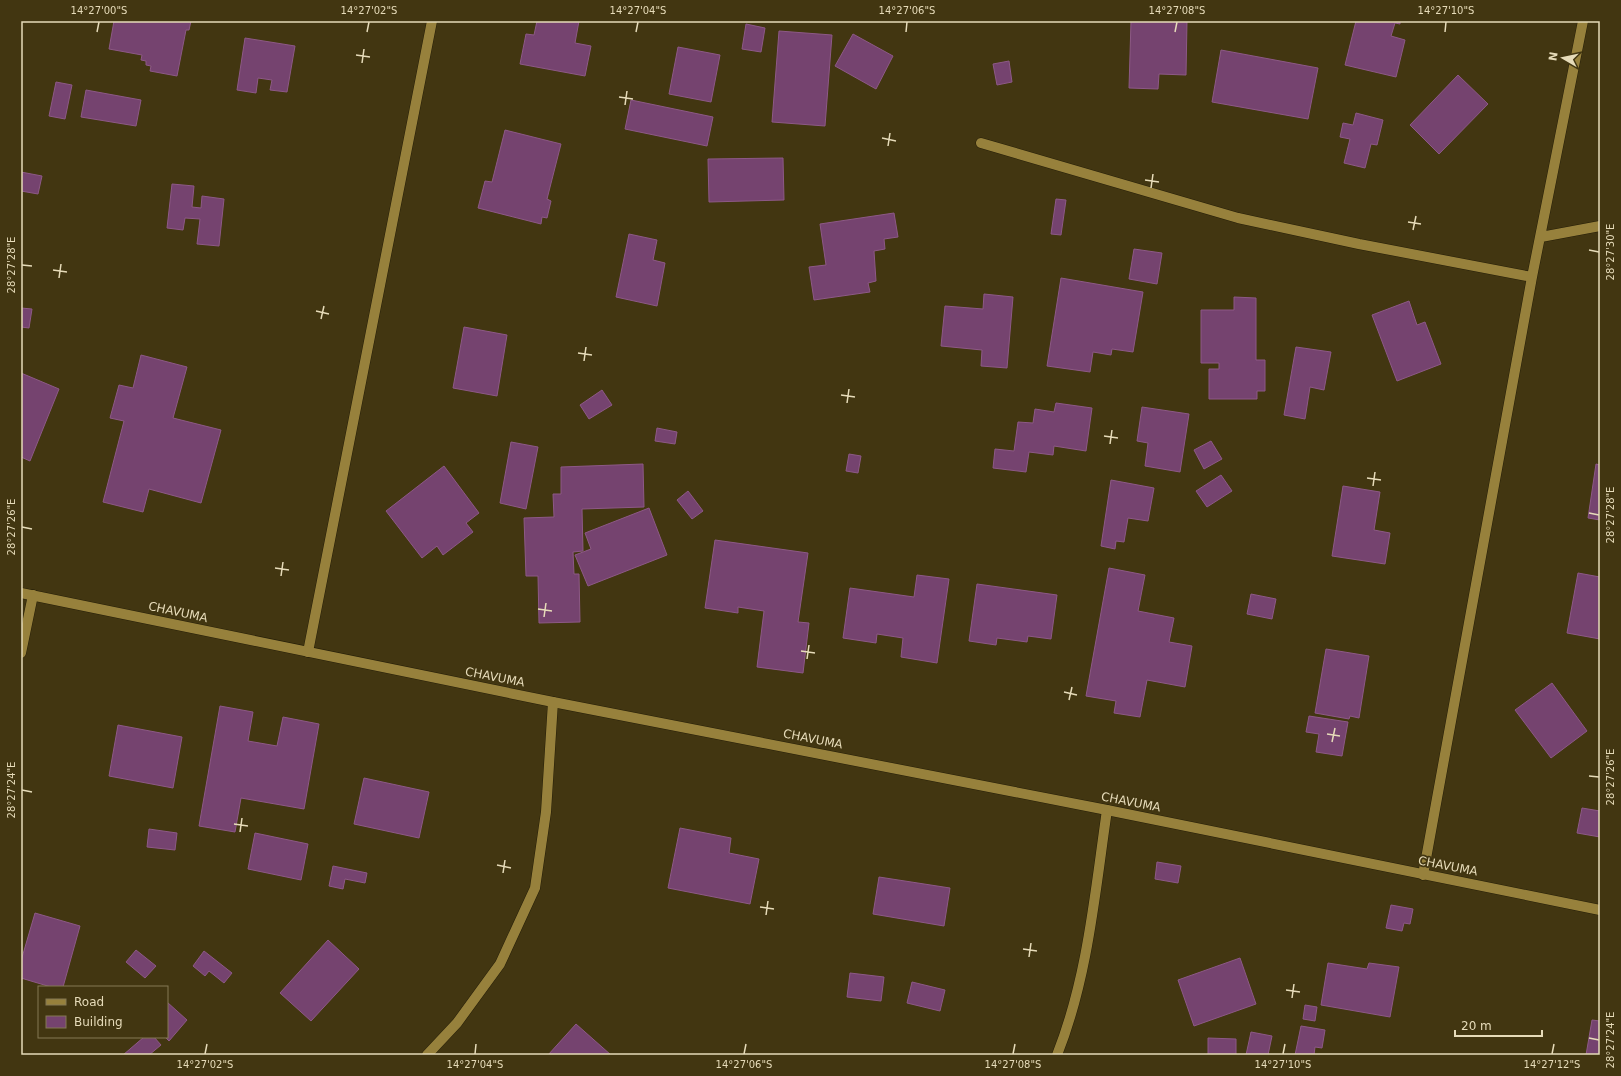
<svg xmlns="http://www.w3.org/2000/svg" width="1621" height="1076" font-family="'DejaVu Sans',sans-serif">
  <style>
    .building { fill: #75436f; stroke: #8d5986 }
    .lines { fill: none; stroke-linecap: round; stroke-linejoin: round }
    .minor-casing { stroke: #251e08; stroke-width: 11 }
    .tertiary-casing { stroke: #251e08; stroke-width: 11 }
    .minor { stroke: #97813c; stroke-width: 10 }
    .tertiary { stroke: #97813c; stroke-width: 10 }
    .ticks { fill: none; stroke: #e6dbb9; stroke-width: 1.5 }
    .labels { text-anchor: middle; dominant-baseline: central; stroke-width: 3.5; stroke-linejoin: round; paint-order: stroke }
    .street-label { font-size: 12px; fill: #e6dbb9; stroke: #423611 }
    .neatline { fill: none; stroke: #e6dbb9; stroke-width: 1.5 }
    .ticks-label { font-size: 10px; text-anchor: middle; fill: #e6dbb9 }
  </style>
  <rect width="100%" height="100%" fill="#423611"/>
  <path class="building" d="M 114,21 L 191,21 L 189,30 L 186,30 L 177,76 L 150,71 L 151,66 L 146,65 L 146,61 L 141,60 L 142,55 L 109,49 Z
    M 537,21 L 579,21 L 575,43 L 591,46 L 585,76 L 520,64 L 526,34 L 534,35 Z
    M 1131,21 L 1187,21 L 1186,75 L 1159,74 L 1158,89 L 1129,88 Z
    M 1356,21 L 1400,21 L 1400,24 L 1395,23 L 1391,36 L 1405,40 L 1396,77 L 1345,65 Z
    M 746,24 L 765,28 L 761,52 L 742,49 Z
    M 779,31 L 832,35 L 825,126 L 772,122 Z
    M 853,34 L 893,56 L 876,89 L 835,66 Z
    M 245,38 L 295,46 L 287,92 L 270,90 L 272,80 L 258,78 L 256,93 L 237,90 Z
    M 678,47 L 720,55 L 711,102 L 669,94 Z
    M 1221,50 L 1318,68 L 1308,119 L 1212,102 Z
    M 1009,61 L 1012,82 L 997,85 L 993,64 Z
    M 1458,75 L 1488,104 L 1439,154 L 1410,125 Z
    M 56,82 L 72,85 L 65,119 L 49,116 Z
    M 86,90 L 141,100 L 136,126 L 81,117 Z
    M 631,100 L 713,117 L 707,146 L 625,129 Z
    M 1356,113 L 1383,120 L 1377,145 L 1371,144 L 1365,168 L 1344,163 L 1350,139 L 1340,137 L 1343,123 L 1353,125 Z
    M 505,130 L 561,144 L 547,199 L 551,201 L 547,218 L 542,217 L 541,224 L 478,208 L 485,181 L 492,182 Z
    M 783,158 L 784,200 L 709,202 L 708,159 Z
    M 21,172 L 42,176 L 38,194 L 21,191 Z
    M 172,184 L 194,186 L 192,207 L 201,208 L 202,196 L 224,199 L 219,246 L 197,244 L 200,219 L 185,218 L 183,230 L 167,228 Z
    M 1056,199 L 1066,200 L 1061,235 L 1051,234 Z
    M 894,213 L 898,237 L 884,239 L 885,249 L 874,251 L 876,281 L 868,283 L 870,292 L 814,300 L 809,267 L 826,265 L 820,224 Z
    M 629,234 L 657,240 L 653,260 L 665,263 L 657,306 L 616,297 Z
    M 1134,249 L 1162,253 L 1157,284 L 1129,279 Z
    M 1061,278 L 1143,292 L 1133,352 L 1112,349 L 1111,355 L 1093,352 L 1090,372 L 1047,366 Z
    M 984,294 L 1013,297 L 1007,368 L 981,366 L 982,350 L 941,346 L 945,306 L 983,309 Z
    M 1234,297 L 1256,298 L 1256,360 L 1265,360 L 1265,391 L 1257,391 L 1257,399 L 1209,399 L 1209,369 L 1219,369 L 1219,363 L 1201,363 L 1201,310 L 1234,310 Z
    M 1409,301 L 1417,325 L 1425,322 L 1441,364 L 1397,381 L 1372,315 Z
    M 21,308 L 32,309 L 29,328 L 21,327 Z
    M 464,327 L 507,335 L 497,396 L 453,388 Z
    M 1296,347 L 1331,352 L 1324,390 L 1310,387 L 1305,419 L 1284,415 Z
    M 141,355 L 187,367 L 173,418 L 221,430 L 201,503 L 149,489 L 143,512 L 103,502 L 124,421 L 110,418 L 119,385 L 133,388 Z
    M 21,373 L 59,389 L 30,461 L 21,457 Z
    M 602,390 L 612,405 L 589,419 L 580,405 Z
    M 1056,403 L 1092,408 L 1086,451 L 1054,446 L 1053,455 L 1029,452 L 1026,472 L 993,468 L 995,449 L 1014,451 L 1018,422 L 1033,423 L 1035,409 L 1054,412 Z
    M 1142,407 L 1189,414 L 1180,472 L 1145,466 L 1148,443 L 1137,441 Z
    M 657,428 L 677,432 L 675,444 L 655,441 Z
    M 1211,441 L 1222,459 L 1204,469 L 1194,450 Z
    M 511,442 L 538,447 L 526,509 L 500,503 Z
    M 849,454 L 861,456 L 858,473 L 846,471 Z
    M 643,464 L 644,507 L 582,509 L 583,551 L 573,552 L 574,574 L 579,574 L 580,622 L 539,623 L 538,576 L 526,576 L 524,518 L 554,517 L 553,494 L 561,494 L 561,467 Z
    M 1596,464 L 1600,465 L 1600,520 L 1588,518 Z
    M 444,466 L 479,513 L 466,523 L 473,532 L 443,555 L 437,546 L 422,558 L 386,511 Z
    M 1221,475 L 1232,491 L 1207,507 L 1196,491 Z
    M 1111,480 L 1154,488 L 1148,521 L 1128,518 L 1124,542 L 1116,541 L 1115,549 L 1101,546 Z
    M 1343,486 L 1380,492 L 1374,530 L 1390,533 L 1385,564 L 1332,556 Z
    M 688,491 L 703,511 L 692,519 L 677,500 Z
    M 649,508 L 667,555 L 588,586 L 575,555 L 591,549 L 585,533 Z
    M 715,540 L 808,553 L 798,622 L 809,623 L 803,673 L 757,667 L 764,611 L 738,607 L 738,613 L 705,608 Z
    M 1109,568 L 1145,575 L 1138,611 L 1174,618 L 1169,642 L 1192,646 L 1185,687 L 1147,680 L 1140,717 L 1114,713 L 1116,701 L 1086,696 Z
    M 1578,573 L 1600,577 L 1600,639 L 1567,633 Z
    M 917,575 L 949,579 L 937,663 L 901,657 L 903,638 L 877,634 L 876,643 L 843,638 L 850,588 L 914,597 Z
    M 977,584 L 1057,595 L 1051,639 L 1028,636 L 1027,642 L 997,638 L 996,645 L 969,641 Z
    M 1251,594 L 1276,599 L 1272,619 L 1247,614 Z
    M 1326,649 L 1369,656 L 1359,718 L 1350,716 L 1349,719 L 1315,713 Z
    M 1552,683 L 1587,731 L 1551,758 L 1515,710 Z
    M 220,706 L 253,712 L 248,741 L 277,746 L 283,717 L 319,724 L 304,809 L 241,798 L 235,832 L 199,826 Z
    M 1309,716 L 1348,722 L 1342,756 L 1316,752 L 1319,734 L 1306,732 Z
    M 118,725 L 182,737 L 173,788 L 109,776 Z
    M 364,778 L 429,792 L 419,838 L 354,824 Z
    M 1582,808 L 1600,811 L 1600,837 L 1577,833 Z
    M 680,828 L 731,838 L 729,853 L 759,859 L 750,904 L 668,888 Z
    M 149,829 L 177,833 L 175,850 L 147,847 Z
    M 255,833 L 308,844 L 301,880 L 248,869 Z
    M 1157,862 L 1181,866 L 1178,883 L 1155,879 Z
    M 333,866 L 367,873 L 365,883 L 345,879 L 343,889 L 329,886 Z
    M 879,877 L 950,888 L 944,926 L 873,914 Z
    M 1391,905 L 1413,909 L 1410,924 L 1404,923 L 1402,931 L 1386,928 Z
    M 35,913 L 80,926 L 63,987 L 51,987 L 21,978 L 21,961 Z
    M 328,940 L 359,969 L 311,1021 L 280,993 Z
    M 136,950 L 156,966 L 145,978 L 126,962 Z
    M 204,951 L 232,973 L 224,983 L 209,971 L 205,976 L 193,966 Z
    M 1240,958 L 1256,1004 L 1194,1026 L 1178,980 Z
    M 1328,963 L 1367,969 L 1369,963 L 1399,967 L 1390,1017 L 1321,1005 Z
    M 850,973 L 884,977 L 881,1001 L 847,997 Z
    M 912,982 L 945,990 L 940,1011 L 907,1003 Z
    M 167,1002 L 187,1020 L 169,1041 L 165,1037 L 167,1037 Z
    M 1305,1005 L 1317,1007 L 1315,1021 L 1303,1019 Z
    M 1592,1020 L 1600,1021 L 1600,1055 L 1586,1055 Z
    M 576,1024 L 611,1055 L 548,1055 Z
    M 1301,1026 L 1325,1030 L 1322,1048 L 1315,1047 L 1314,1055 L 1295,1055 Z
    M 1251,1032 L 1272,1036 L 1268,1055 L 1246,1055 Z
    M 144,1037 L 154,1037 L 161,1045 L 149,1055 L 123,1055 Z
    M 1208,1038 L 1236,1039 L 1236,1055 L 1208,1055 Z"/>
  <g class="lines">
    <g class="minor-casing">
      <path id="minor" d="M 981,143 L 1238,218 L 1359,244 L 1532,277
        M 1541,237 L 1600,226
        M 308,652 L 432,21
        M 21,653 L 33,595
        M 1423,875 L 1532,277 L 1583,21
        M 427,1055 L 457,1023 L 500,964 L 535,888 L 546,812 L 553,702
        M 1057,1055 C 1088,977 1095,892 1107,810"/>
    </g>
    <g class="tertiary-casing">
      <path id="tertiary" d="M 21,593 L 553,702 L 1107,810 L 1600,910"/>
    </g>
    <use href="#minor" class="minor"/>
    <use href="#tertiary" class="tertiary"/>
  </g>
  <path class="ticks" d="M 97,32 L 99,22M 367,32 L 369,22M 636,32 L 638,22M 906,32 L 907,22M 1175,32 L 1177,22M 1445,32 L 1446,22M 356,55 L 370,57M 362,63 L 364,49M 619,97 L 633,99M 625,105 L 627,91M 882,138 L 896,141M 888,146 L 890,133M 1145,180 L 1159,182M 1151,188 L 1153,174M 1408,222 L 1421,224M 1413,230 L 1416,216M 1589,250 L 1599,252M 22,265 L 32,266M 53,270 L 67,272M 59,278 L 61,264M 316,311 L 329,314M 321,319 L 324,306M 578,353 L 592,355M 584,361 L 586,347M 841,395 L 855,397M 847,403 L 849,389M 1104,436 L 1118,438M 1110,444 L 1112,430M 1367,478 L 1381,480M 1373,486 L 1375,472M 1589,513 L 1599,515M 22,527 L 32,529M 275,568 L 289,570M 281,576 L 283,562M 538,609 L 552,611M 544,617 L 546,603M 801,651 L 815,653M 807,659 L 809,645M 1064,692 L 1077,695M 1069,700 L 1072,687M 1327,734 L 1340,736M 1332,742 L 1335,728M 1589,776 L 1599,777M 22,790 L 32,792M 234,824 L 248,826M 240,832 L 242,818M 497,865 L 511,868M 503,873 L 505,860M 760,907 L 774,909M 766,915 L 768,901M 1023,949 L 1037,951M 1029,957 L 1031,943M 1286,990 L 1300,992M 1292,998 L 1294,984M 1589,1038 L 1599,1040M 205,1054 L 207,1044M 475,1054 L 476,1044M 744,1054 L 746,1044M 1013,1054 L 1015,1044M 1283,1054 L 1285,1044M 1552,1054 L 1554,1044"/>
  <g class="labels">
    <g class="street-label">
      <text transform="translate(178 612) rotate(12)">CHAVUMA</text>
      <text transform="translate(495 677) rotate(11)">CHAVUMA</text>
      <text transform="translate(813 739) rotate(11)">CHAVUMA</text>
      <text transform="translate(1131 802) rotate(11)">CHAVUMA</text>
      <text transform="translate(1448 866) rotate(11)">CHAVUMA</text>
    </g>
  </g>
  <rect width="1621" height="1076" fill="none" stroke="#423611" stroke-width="44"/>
  <rect x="38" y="986" width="130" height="52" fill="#423611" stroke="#847854"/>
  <rect x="46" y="999" width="20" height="6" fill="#97813c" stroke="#847854"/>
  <text x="74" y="1006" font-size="12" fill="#e6dbb9">Road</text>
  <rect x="46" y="1016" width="20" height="12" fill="#75436f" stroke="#847854"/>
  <text x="74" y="1026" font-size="12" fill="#e6dbb9">Building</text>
  <g transform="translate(1563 58) rotate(279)" stroke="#423611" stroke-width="3" paint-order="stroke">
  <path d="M0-3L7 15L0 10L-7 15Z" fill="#e6dbb9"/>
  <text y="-6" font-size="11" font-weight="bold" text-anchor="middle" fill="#e6dbb9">N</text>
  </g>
  <path d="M1455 1030v6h87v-6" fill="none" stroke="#e6dbb9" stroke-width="2"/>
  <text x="1461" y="1030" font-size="12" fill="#e6dbb9" stroke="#423611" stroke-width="3" paint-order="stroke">20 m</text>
  <rect x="22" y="22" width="1577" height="1032" class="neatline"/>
  <g class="ticks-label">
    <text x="99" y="14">14°27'00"S</text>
    <text x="369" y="14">14°27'02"S</text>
    <text x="638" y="14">14°27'04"S</text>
    <text x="907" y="14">14°27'06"S</text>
    <text x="1177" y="14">14°27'08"S</text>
    <text x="1446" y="14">14°27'10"S</text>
    <text transform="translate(1610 252) rotate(-90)" y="4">28°27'30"E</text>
    <text transform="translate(11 265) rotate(-90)" y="4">28°27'28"E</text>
    <text transform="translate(1610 515) rotate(-90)" y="4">28°27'28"E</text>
    <text transform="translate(11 527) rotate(-90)" y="4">28°27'26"E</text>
    <text transform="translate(1610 777) rotate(-90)" y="4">28°27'26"E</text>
    <text transform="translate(11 790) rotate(-90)" y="4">28°27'24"E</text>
    <text transform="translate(1610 1040) rotate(-90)" y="4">28°27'24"E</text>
    <text x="205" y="1068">14°27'02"S</text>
    <text x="475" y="1068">14°27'04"S</text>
    <text x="744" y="1068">14°27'06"S</text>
    <text x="1013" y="1068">14°27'08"S</text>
    <text x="1283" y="1068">14°27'10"S</text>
    <text x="1552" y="1068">14°27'12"S</text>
  </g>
</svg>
